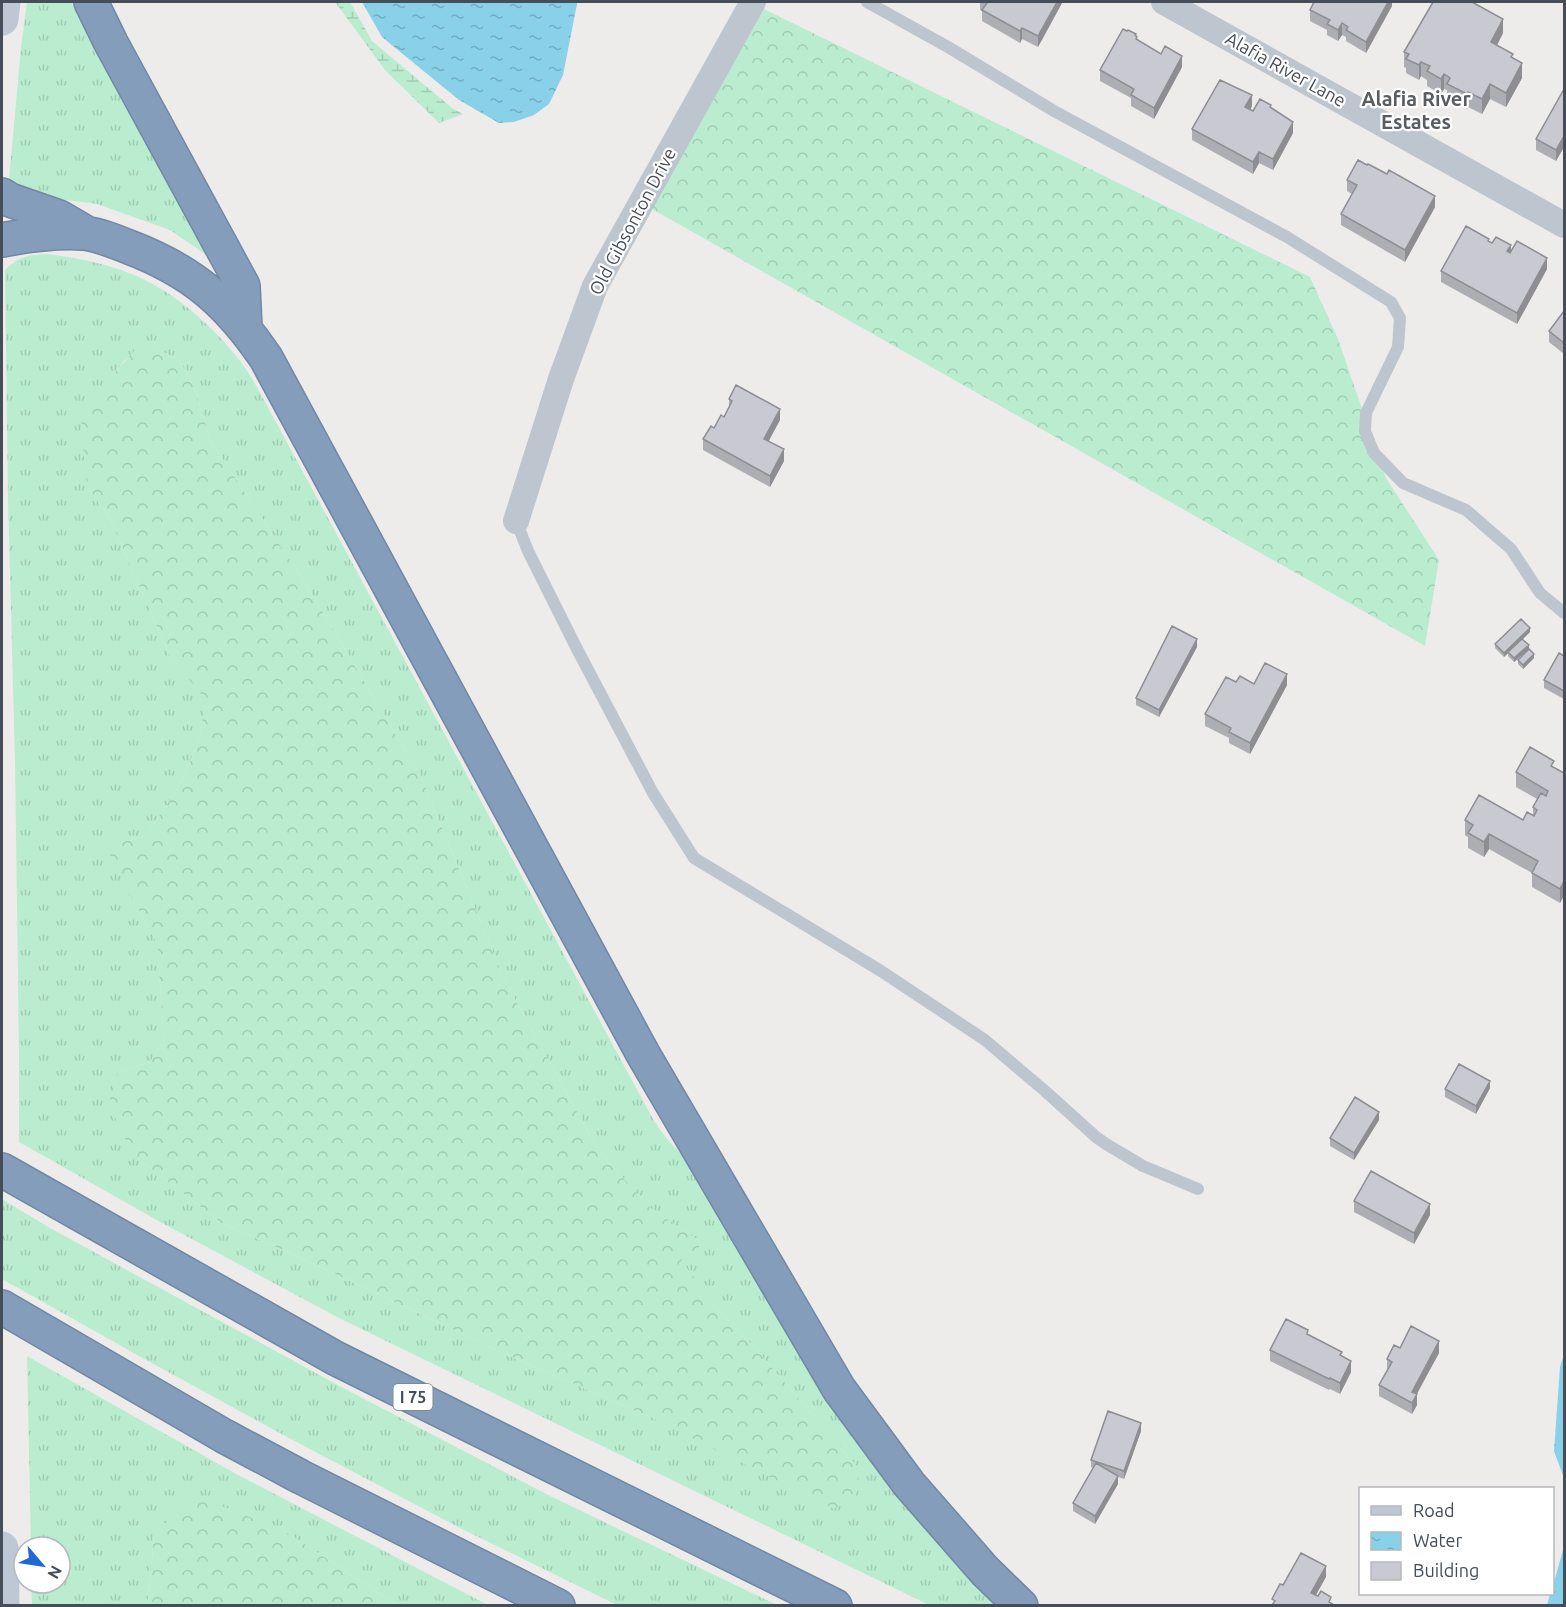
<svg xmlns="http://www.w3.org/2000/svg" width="1566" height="1607" font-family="Ubuntu,sans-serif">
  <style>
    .grass { fill: url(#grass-tufts); fill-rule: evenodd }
    .forest { fill: url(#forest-crowns) }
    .wetland { fill: url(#wetland-marsh) }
    .water { fill: url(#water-ripples) }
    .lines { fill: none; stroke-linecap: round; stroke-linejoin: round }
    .highway-casing { stroke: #7088a5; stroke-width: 36 }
    .lane { stroke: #bdc6ce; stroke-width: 12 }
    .street { stroke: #bdc6ce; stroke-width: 26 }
    .secondary { stroke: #bec8d5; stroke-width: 33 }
    .highway { stroke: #849dba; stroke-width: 33 }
    .wall { fill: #adaeb4 }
    .shaded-wall { fill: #8d8d92 }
    .building { fill: #c9cad1; stroke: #8d8d92; stroke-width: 1.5 }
    .labels { text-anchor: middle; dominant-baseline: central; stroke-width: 4.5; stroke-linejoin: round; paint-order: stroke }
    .shield { fill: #fff; stroke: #7d838a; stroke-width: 1.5 }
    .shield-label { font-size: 16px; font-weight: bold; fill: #454e58 }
    .street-label { font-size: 18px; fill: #454e58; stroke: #fff }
    .neighbourhood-label { font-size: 20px; font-weight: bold; fill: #595c60; stroke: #fff }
  </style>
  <defs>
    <pattern id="grass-tufts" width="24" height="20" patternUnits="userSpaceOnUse" patternTransform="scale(1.5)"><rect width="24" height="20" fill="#baeccf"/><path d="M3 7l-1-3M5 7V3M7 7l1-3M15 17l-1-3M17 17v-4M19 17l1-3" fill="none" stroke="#a1ccb4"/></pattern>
    <pattern id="forest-crowns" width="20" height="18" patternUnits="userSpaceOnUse" patternTransform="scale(1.5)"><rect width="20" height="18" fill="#baeccf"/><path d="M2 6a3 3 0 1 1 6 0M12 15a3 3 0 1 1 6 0" fill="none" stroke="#a1ccb4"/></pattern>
    <pattern id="wetland-marsh" width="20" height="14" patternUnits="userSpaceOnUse" patternTransform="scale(1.5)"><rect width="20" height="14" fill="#baeccf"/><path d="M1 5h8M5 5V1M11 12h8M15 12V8" fill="none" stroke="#a1ccb4"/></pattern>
    <pattern id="water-ripples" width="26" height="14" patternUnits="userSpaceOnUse" patternTransform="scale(1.5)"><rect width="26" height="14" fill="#88d1e8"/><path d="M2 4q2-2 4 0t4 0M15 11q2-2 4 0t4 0" fill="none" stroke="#71acbf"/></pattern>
  </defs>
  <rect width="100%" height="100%" fill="#eeeceb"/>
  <path class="grass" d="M 27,2 L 84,2 L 211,258 L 170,230 L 97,204 L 42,197 L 15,188 L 9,180 L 21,47 Z
    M 47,254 C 80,258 115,265 145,280 C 178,296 213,327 236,356 C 253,376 264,401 277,424 L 654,1121 L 667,1139 L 730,1207 L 1009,1605 L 929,1605 L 339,1318 L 162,1223 L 19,1142 L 19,1055 L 15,761 L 8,500 L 5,270 C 20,256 27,255 47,254 ZM 151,346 L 179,360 L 187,373 L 195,390 L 211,442 L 306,584 L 422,779 L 505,981 L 599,1152 L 652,1209 L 701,1242 L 680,1260 L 718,1311 L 754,1347 L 860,1470 L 648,1416 L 496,1350 L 310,1262 L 222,1223 L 138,1159 L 118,1072 L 150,1062 L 164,1040 L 157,943 L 128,891 L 107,846 L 145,836 L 179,787 L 200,738 L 206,699 L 170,656 L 111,521 L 87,485 L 85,409 L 125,360 Z
    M 2,1199 L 50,1228 L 345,1389 L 550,1496 L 777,1605 L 617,1605 L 460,1528 L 287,1437 L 139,1356 L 2,1279 Z
    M 27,1356 L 238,1475 L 488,1605 L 397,1605 L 283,1530 L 154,1536 L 148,1605 L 32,1605 L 31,1583 L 60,1583 L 60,1547 L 31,1547 Z"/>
  <path class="forest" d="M 764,9 L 1310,277 L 1338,339 L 1386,478 L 1439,560 L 1425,646 L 652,209 Z
    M 151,346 L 179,360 L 187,373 L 195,390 L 211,442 L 306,584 L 422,779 L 505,981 L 599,1152 L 652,1209 L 701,1242 L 696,1254 L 681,1260 L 718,1311 L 754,1347 L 860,1470 L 854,1498 L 834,1509 L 648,1416 L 496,1350 L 310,1262 L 222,1223 L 138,1159 L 123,1136 L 109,1103 L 118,1072 L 150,1062 L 164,1040 L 157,943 L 128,891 L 106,846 L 145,836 L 179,787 L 200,738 L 205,699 L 170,656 L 111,521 L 87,485 L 81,426 L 85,409 L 99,390 L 137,348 Z
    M 191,1494 L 283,1530 L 397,1605 L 148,1605 L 154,1536 Z"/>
  <path class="wetland" d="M 335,2 L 350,2 L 372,41 L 452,108 L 463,114 L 439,123 L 385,70 Z"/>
  <path class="water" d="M 362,2 L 577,2 L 577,4 L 563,75 L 549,104 L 534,115 L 514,122 L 499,123 L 459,100 L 382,37 Z
    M 1564,1354 L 1564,1478 L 1554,1451 L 1560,1367 Z
    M 1564,1546 L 1564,1605 L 1547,1605 L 1550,1594 L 1552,1594 L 1553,1586 Z"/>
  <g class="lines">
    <g class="highway-casing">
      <path id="highway" d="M 91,2 L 111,43 L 243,286 L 245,328
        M 2,195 L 10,200 L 59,217 L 83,231
        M 2,240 C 28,235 57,231 84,233 C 99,235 114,241 129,247 C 192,271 228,302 266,358 L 643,1054 L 839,1389 L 909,1484 L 985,1571 L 1021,1606
        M 2,1170 L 335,1358 L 835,1606
        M 2,1307 L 224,1436 L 301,1477 L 558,1606"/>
    </g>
    <path class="lane" d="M 867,2 L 948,47 L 1054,111 L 1287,237 L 1391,302 L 1400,318 L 1398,347 L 1366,413 L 1365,431 L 1374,453 L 1403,483 L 1466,510 L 1511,549 L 1540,593 L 1564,613
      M 516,521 L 528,551 L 577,649 L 653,793 L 694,858 L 881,971 L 985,1040 L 1045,1091 L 1096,1137 L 1106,1144 L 1143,1166 L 1198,1189"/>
    <path class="street" d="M 1164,2 L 1564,225
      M 516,521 L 561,379 L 595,286 L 753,2"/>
    <path class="secondary" d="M 2,19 L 4,2
      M 2,1548 L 3,1606"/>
    <use href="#highway" class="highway"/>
  </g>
  <path class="wall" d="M 980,2 L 1062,2 L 1062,3 L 1038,47 L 1022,39 L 1020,43 L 982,21 L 982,11 L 980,10 Z
    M 1392,2 L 1392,6 L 1366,53 L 1346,41 L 1346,37 L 1342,35 L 1338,41 L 1327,35 L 1327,30 L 1310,21 L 1310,10 Z
    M 1503,33 L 1497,45 L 1513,58 L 1522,78 L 1506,107 L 1490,99 L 1482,114 L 1468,107 L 1467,109 L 1447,98 L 1447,90 L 1444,89 L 1441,94 L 1427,86 L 1427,80 L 1421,76 L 1419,80 L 1406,73 L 1406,68 L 1404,67 L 1404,52 Z
    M 1136,36 L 1137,40 L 1182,67 L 1154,119 L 1131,106 L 1131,98 L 1100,81 L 1100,70 Z
    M 1564,89 L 1564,147 L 1556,161 L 1536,150 L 1536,139 Z
    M 1252,106 L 1250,110 L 1253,111 L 1271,107 L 1293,133 L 1273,170 L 1259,163 L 1253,174 L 1192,140 L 1192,129 Z
    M 1347,180 L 1435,207 L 1405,262 L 1341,225 L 1341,214 L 1352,194 L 1347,191 Z
    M 1489,242 L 1547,269 L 1517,324 L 1441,282 L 1441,271 Z
    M 1564,311 L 1564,354 L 1549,342 L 1549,331 Z
    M 729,399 L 780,420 L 768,441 L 784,461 L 770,487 L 703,450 L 703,439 L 724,417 L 729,408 Z
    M 1530,632 L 1523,639 L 1529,649 L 1514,662 L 1508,656 L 1508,653 L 1504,657 L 1495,648 L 1495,644 Z
    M 1197,647 L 1159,717 L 1136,705 L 1136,698 Z
    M 1564,656 L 1564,699 L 1544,688 L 1544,680 Z
    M 1534,658 L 1523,669 L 1518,664 L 1518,660 Z
    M 1236,682 L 1287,685 L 1250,754 L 1229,743 L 1229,738 L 1205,726 L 1205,714 Z
    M 1554,768 L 1564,773 L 1560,903 L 1532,887 L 1532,873 L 1489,849 L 1484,857 L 1468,848 L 1468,837 L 1465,835 L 1465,820 L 1523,820 L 1533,816 L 1533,807 L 1537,799 L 1516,787 L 1516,772 Z
    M 1490,1088 L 1476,1114 L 1445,1097 L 1445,1089 Z
    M 1379,1120 L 1354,1160 L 1330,1146 L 1330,1138 Z
    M 1354,1201 L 1430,1215 L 1414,1244 L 1354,1212 Z
    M 1308,1335 L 1342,1356 L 1351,1372 L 1340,1394 L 1330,1389 L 1329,1390 L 1270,1361 L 1270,1350 Z
    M 1400,1348 L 1439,1353 L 1416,1394 L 1417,1405 L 1412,1414 L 1379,1396 L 1379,1385 L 1387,1370 L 1387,1359 Z
    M 1141,1431 L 1124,1479 L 1118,1477 L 1118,1484 L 1095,1524 L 1073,1511 L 1073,1503 L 1093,1468 L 1091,1467 L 1091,1460 Z"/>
  <path class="shaded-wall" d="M 1057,2 L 1062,2 L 1062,3 L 1038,47 L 1038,36 Z
    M 1388,2 L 1392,2 L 1392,6 L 1366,53 L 1366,42 Z
    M 1503,19 L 1503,33 L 1491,57 L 1491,42 Z
    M 1342,23 L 1342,35 L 1338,41 L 1338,30 Z
    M 1022,28 L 1022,39 L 1020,43 L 1020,31 Z
    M 1182,56 L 1182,67 L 1154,119 L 1154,108 Z
    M 1421,62 L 1421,76 L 1419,80 L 1419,65 Z
    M 1522,63 L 1522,78 L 1506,107 L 1506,93 Z
    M 1444,74 L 1444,89 L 1441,94 L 1441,79 Z
    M 1490,84 L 1490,99 L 1482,114 L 1482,99 Z
    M 1468,92 L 1468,107 L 1467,109 L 1467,94 Z
    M 1252,95 L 1252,106 L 1245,118 L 1245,107 Z
    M 1293,122 L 1293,133 L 1273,170 L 1273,159 Z
    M 1564,136 L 1564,147 L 1556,161 L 1556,150 Z
    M 1259,152 L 1259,163 L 1253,174 L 1253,162 Z
    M 1435,196 L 1435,207 L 1405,262 L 1405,250 Z
    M 1511,245 L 1511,256 L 1507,251 Z
    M 1547,258 L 1547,269 L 1517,324 L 1517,313 Z
    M 780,409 L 780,420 L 764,450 L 764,439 Z
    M 784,449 L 784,461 L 770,487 L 770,476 Z
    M 1530,628 L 1530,632 L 1504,657 L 1504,653 Z
    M 1197,639 L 1197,647 L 1159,717 L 1159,710 Z
    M 1529,645 L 1529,649 L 1514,662 L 1514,658 Z
    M 1534,654 L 1534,658 L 1523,669 L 1523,665 Z
    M 1287,674 L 1287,685 L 1250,754 L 1250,743 Z
    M 1489,834 L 1489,849 L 1484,857 L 1484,842 Z
    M 1564,881 L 1564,896 L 1560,903 L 1560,889 Z
    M 1490,1081 L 1490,1088 L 1476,1114 L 1476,1106 Z
    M 1379,1112 L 1379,1120 L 1354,1160 L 1354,1153 Z
    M 1430,1204 L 1430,1215 L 1414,1244 L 1414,1233 Z
    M 1439,1341 L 1439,1353 L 1412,1403 L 1412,1392 Z
    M 1351,1361 L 1351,1372 L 1340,1394 L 1340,1383 Z
    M 1417,1394 L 1417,1405 L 1412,1414 L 1412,1403 Z
    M 1141,1423 L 1141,1431 L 1124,1479 L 1124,1471 Z
    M 1118,1476 L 1118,1484 L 1095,1524 L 1095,1516 Z
    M 1326,1566 L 1326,1577 L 1311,1604 L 1311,1593 Z"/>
  <path class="building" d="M 985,2 L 1057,2 L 1038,36 L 1022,28 L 1020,31 L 982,10 L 987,3 Z
    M 1314,2 L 1388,2 L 1366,42 L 1346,30 L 1348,27 L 1342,23 L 1338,30 L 1327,24 L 1330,20 L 1310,10 Z
    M 1433,2 L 1472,2 L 1503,19 L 1491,42 L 1513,54 L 1511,57 L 1522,63 L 1506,93 L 1490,84 L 1482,99 L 1468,92 L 1467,94 L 1447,84 L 1450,78 L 1444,74 L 1441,79 L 1427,71 L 1430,66 L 1421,62 L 1419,65 L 1406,59 L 1409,54 L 1404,52 Z
    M 1123,29 L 1127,31 L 1128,30 L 1136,34 L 1135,35 L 1137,37 L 1136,39 L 1161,54 L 1165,46 L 1182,56 L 1154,108 L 1131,95 L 1134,89 L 1100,70 Z
    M 1220,80 L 1252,95 L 1245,107 L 1253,111 L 1260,99 L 1271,105 L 1270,107 L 1293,122 L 1273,159 L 1259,152 L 1253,162 L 1192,129 Z
    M 1564,89 L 1564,136 L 1556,150 L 1536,139 Z
    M 1358,160 L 1367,165 L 1368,164 L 1387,174 L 1389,170 L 1435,196 L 1405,250 L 1341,214 L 1357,185 L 1347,180 Z
    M 1466,226 L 1489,239 L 1488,241 L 1492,243 L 1496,237 L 1511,245 L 1507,251 L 1510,253 L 1517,241 L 1547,258 L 1517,313 L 1441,271 Z
    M 1564,311 L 1564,343 L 1549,331 Z
    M 736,385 L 780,409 L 764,439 L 784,449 L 770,476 L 703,439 L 711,426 L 714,428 L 721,415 L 724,417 L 732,401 L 729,399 Z
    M 1521,619 L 1530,628 L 1504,653 L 1495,644 Z
    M 1172,626 L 1197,639 L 1159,710 L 1136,698 Z
    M 1522,639 L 1529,645 L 1514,658 L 1508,652 Z
    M 1529,649 L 1534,654 L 1523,665 L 1518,660 Z
    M 1559,653 L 1564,656 L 1564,691 L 1544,680 Z
    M 1265,663 L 1287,674 L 1250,743 L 1229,732 L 1231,728 L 1205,714 L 1226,677 L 1236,682 L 1240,676 L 1254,684 Z
    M 1530,747 L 1554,761 L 1551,766 L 1564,773 L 1564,881 L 1560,889 L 1532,873 L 1538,861 L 1489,834 L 1484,842 L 1468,833 L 1473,825 L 1465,820 L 1479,795 L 1523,820 L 1527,812 L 1534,816 L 1537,810 L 1533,807 L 1541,793 L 1546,796 L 1548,791 L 1516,772 Z
    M 1459,1064 L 1490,1081 L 1476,1106 L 1445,1089 Z
    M 1355,1097 L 1379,1112 L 1354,1153 L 1330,1138 Z
    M 1371,1171 L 1430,1204 L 1414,1233 L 1354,1201 Z
    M 1286,1319 L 1308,1330 L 1307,1334 L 1342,1352 L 1340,1355 L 1351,1361 L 1340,1383 L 1330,1378 L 1329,1379 L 1270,1350 Z
    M 1411,1326 L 1439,1341 L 1412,1392 L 1417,1394 L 1412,1403 L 1379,1385 L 1392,1362 L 1387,1359 L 1394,1345 L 1400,1348 Z
    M 1108,1411 L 1141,1423 L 1124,1471 L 1091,1460 Z
    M 1096,1463 L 1118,1476 L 1095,1516 L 1073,1503 Z
    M 1301,1553 L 1326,1566 L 1311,1593 L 1318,1596 L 1321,1591 L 1331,1597 L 1329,1602 L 1334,1605 L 1272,1605 L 1275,1601 L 1272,1599 L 1280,1584 L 1283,1585 Z"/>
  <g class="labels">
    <rect class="shield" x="393.5" y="1384" width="39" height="26" rx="4.5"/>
    <g class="shield-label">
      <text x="413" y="1397">I 75</text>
    </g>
    <g class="street-label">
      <text transform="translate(1286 69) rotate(29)">Alafia River Lane</text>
      <text transform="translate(632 221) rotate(-62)">Old Gibsonton Drive</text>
    </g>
    <g class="neighbourhood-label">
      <text x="1416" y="98">Alafia River<tspan x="1416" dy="23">Estates</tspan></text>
    </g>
  </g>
  <rect width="1566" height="1607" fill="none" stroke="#454e58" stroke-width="6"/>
  <rect x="1359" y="1487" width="195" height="108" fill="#ffffff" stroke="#b5b8bc" stroke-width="1.5"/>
  <rect x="1371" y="1506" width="30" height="9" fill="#bec8d5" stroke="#b5b8bc" stroke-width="1.5"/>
  <text x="1413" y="1517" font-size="18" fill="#454e58">Road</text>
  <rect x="1371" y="1532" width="30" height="18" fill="url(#water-ripples)" stroke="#b5b8bc" stroke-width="1.5"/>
  <text x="1413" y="1547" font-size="18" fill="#454e58">Water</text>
  <rect x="1371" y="1562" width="30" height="18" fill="#c9cad1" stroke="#b5b8bc" stroke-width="1.5"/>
  <text x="1413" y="1577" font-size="18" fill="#454e58">Building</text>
  <g transform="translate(42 1565) rotate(119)"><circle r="28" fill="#ffffff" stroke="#b5b8bc" stroke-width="1.5"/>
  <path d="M0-4.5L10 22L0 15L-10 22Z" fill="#1f69d5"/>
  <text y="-9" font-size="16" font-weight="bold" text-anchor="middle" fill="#454e58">N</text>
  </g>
</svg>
